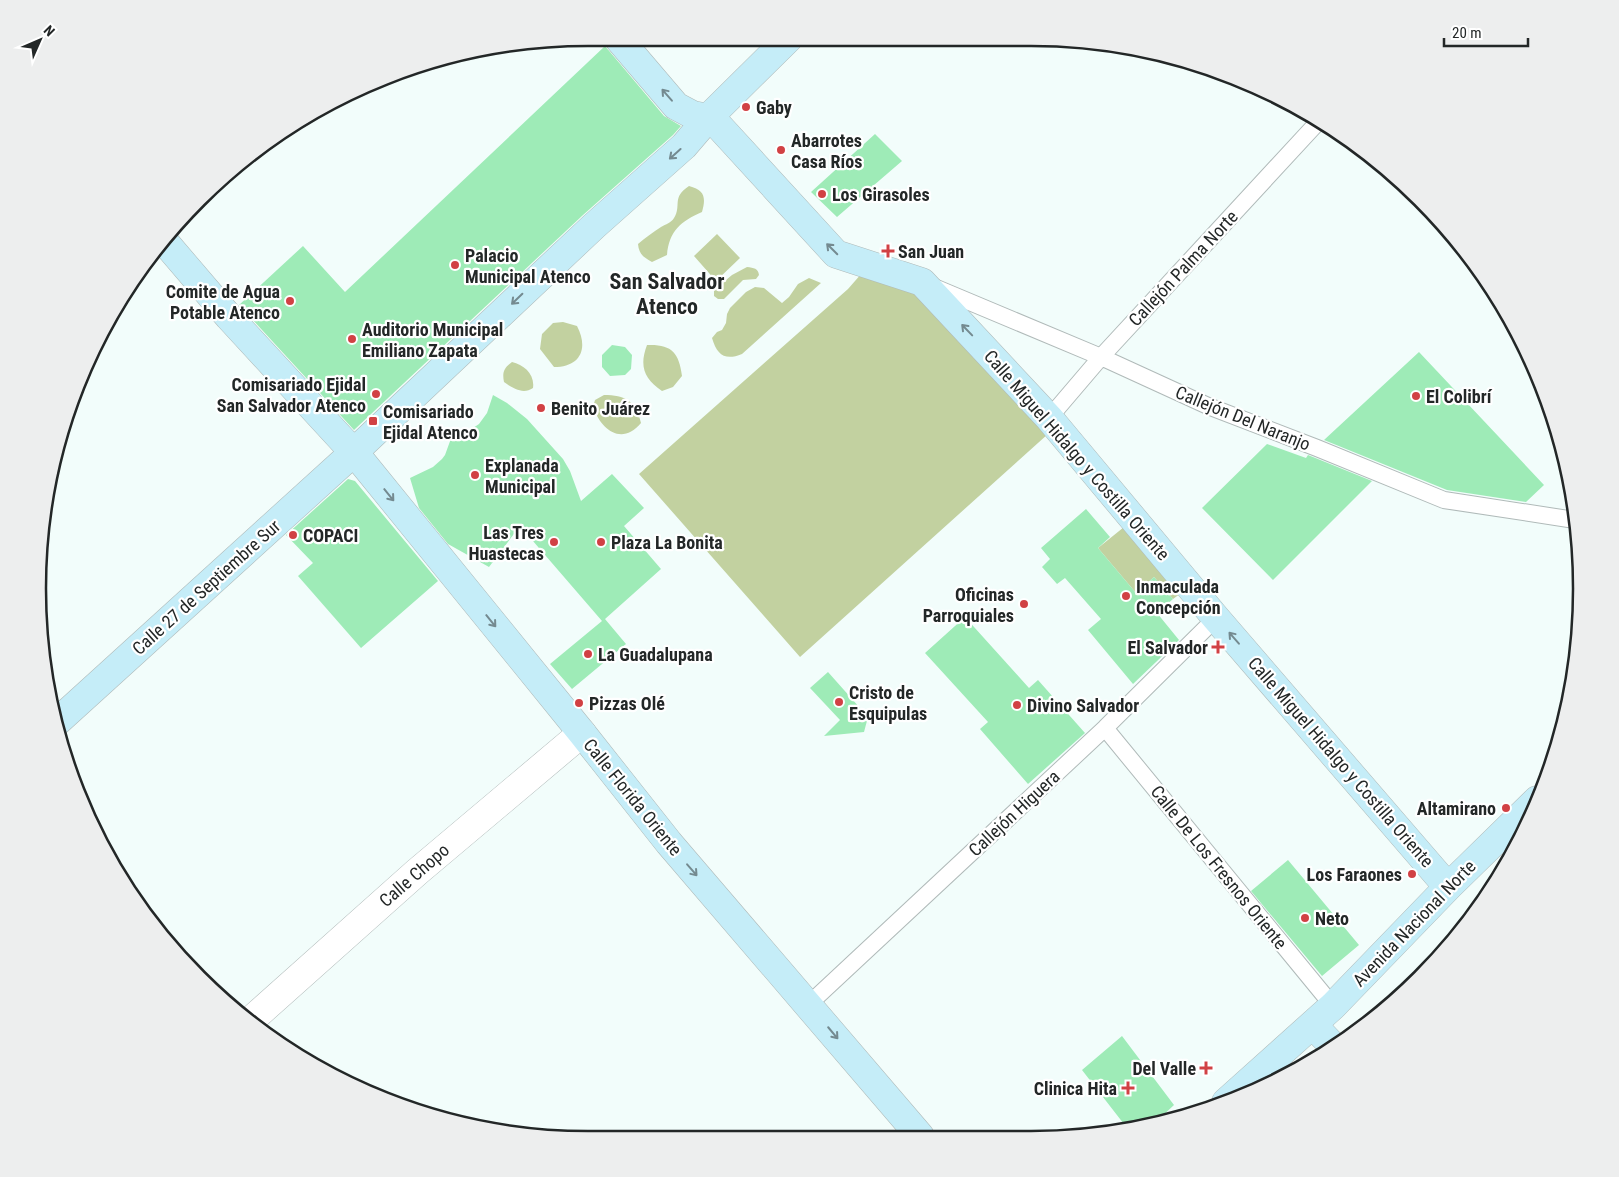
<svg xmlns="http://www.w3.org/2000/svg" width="1619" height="1177" font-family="'Roboto Condensed',sans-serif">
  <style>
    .green { fill: #c2d1a0 }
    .building { fill: #9eebb7 }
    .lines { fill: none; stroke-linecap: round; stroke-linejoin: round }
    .lane-casing { stroke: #b0bab9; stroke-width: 18 }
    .street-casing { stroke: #b0bab9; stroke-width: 29 }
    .secondary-casing { stroke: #b0bab9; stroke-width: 29 }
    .lane { stroke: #fff; stroke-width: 16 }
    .street { stroke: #fff; stroke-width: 28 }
    .secondary { stroke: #c5edf8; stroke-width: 28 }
    .oneway { stroke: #748a90 }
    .poi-dot { fill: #d14144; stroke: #fff; stroke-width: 2 }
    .labels { text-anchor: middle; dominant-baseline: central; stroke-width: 4.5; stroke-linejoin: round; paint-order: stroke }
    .poi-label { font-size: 18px; font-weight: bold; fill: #232727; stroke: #fff; text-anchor: start }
    .street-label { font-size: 18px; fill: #232727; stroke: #fff }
    .district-label { font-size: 22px; font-weight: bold; fill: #232727; stroke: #fff }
    .rim { fill: none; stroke: #232727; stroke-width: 2.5 }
  </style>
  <rect width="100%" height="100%" fill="#f2fdfb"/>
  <path class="green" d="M 689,186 C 705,190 706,198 702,212 C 681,221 669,231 667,255 L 652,262 C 643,257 639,254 638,244 C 645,238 653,232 661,227 C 666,224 671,223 674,218 C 682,205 671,198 689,186 Z
    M 717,234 L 740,258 L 716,281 L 694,256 Z
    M 747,267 C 754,268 758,268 759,275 L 756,279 L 743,280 L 724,299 L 718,299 L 714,296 L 714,290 L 732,275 Z
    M 862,273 L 918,290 L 1048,434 L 800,657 L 639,474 L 848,289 Z
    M 809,278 L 821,283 L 742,354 C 725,361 717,355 712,338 L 717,332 L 722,330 L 726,323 L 727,314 L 730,308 L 746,292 L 755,287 L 764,288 L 782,303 L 789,297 L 798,284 Z
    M 563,322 L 577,326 C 589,349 580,367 554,367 L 540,349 L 542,334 L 553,323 Z
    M 647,345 C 671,344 679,352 682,376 L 673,387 L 662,391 C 644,379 639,366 647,345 Z
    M 512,362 C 524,365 535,374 533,388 C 523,395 512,388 504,382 C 502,372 504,368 512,362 Z
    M 604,395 C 625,395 636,401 641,423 C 622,446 601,430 593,407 L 595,400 Z
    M 1129,523 L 1188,588 L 1173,599 L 1154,577 L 1136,593 L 1098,548 Z"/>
  <path class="building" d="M 605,46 L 664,116 L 681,126 L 673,135 L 583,215 L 354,430 L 239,305 L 303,246 L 345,292 Z
    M 875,134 L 902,161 L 837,217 L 811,192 Z
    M 612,345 L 625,347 L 632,355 L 631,369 L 625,375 L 610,376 L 602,367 L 602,355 Z
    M 1419,352 L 1544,485 L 1526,502 L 1447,490 L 1324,440 Z
    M 493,395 L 507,403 L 527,419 L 563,459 L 570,471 L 581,501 L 612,474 L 644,508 L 624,526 L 661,569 L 605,619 L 626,644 L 572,689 L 550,664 L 602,621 L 520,526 L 489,567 L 448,544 L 419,508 L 410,478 L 433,467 L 442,459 L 445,455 L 453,433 L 461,436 L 479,424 L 487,413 Z
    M 1267,444 L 1306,458 L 1308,455 L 1372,481 L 1273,580 L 1202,508 Z
    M 348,479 L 355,481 L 438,581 L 361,648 L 298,576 L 313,563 L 286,535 Z
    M 1086,509 L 1110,537 L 1098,548 L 1136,593 L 1154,577 L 1173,599 L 1157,613 L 1179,640 L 1133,684 L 1088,630 L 1101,619 L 1065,578 L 1057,584 L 1042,567 L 1050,559 L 1041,548 Z
    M 965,617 L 1029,688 L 1038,680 L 1085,733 L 1028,784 L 980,729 L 988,722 L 925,653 Z
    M 828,672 L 868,717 L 864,732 L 824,736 L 840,720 L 810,688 Z
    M 1288,860 L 1359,945 L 1322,976 L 1251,891 Z
    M 1122,1036 L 1174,1105 L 1158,1120 L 1127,1128 L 1082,1070 Z"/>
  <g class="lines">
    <g class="lane-casing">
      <path id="lane" d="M 934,287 L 1101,357 L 1208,406 L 1317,448 L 1444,500 L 1575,520
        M 1049,418 L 1101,357 L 1319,121
        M 1105,728 L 1333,1006
        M 808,1005 L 1105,728 L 1216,618"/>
    </g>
    <g class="street-casing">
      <path id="street" d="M 250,1021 L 417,872 L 582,733"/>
    </g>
    <g class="secondary-casing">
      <path id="secondary" d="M 618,38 L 676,106 L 693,115 L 708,118 L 717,124 L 836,254 L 922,282 L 1049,418 L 1216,618 L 1448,887
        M 164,241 L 229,317 L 358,457 L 582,733 L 669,843 L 920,1136
        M 58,721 L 353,453 L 594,226 L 684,146 L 708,118 L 789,38
        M 1313,1025 L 1331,1044 L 1331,1046
        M 1226,1102 L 1333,1006 L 1448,887 L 1537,800"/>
    </g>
    <use href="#lane" class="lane"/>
    <use href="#street" class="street"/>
    <use href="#secondary" class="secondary"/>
  </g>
  <defs><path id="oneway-shaft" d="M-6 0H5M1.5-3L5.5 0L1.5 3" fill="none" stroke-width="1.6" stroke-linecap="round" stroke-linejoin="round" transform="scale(1.25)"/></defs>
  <g class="oneway">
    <use href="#oneway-shaft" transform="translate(667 95) rotate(-131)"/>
    <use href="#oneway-shaft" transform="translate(675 154) rotate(138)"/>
    <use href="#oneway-shaft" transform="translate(832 249) rotate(-135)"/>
    <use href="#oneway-shaft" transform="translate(517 299) rotate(136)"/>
    <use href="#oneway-shaft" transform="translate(967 330) rotate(-134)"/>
    <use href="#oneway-shaft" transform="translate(389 495) rotate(51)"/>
    <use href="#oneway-shaft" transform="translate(491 621) rotate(51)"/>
    <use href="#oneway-shaft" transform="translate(1234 638) rotate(-131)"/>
    <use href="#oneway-shaft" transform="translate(692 870) rotate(49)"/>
    <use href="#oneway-shaft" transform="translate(833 1033) rotate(50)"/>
  </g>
  <g class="poi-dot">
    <circle cx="746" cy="107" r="5"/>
    <circle cx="781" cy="150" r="5"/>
    <circle cx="822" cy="194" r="5"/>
    <path d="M885.5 243.5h5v5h5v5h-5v5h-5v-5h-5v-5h5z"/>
    <circle cx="455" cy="265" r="5"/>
    <circle cx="290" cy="301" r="5"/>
    <circle cx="352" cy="339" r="5"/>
    <circle cx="376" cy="394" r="5"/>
    <circle cx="1416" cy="396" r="5"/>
    <circle cx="541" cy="408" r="5"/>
    <rect x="368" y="416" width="10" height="10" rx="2.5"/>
    <circle cx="475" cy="475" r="5"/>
    <circle cx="293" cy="535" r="5"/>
    <circle cx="554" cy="542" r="5"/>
    <circle cx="601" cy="542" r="5"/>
    <circle cx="1126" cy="596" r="5"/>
    <circle cx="1024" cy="604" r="5"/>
    <path d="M1215.5 639.5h5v5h5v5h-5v5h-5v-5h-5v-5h5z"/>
    <circle cx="588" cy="654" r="5"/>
    <circle cx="839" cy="702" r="5"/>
    <circle cx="579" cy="703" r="5"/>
    <circle cx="1017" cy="705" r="5"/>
    <circle cx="1506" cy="808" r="5"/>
    <circle cx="1412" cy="874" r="5"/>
    <circle cx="1305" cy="918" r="5"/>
    <path d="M1203.5 1060.5h5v5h5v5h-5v5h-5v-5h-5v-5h5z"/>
    <path d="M1125.5 1080.5h5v5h5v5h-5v5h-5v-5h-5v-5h5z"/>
  </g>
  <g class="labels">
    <g class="poi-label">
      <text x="756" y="107">Gaby</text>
      <text x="791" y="140">Abarrotes<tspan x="791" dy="21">Casa Ríos</tspan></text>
      <text x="832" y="194">Los Girasoles</text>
      <text x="898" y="251">San Juan</text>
      <text x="465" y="255">Palacio<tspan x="465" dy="21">Municipal Atenco</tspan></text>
      <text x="280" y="291" text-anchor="end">Comite de Agua<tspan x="280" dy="21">Potable Atenco</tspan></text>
      <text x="362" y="329">Auditorio Municipal<tspan x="362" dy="21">Emiliano Zapata</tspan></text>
      <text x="366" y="384" text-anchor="end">Comisariado Ejidal<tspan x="366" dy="21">San Salvador Atenco</tspan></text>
      <text x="1426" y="396">El Colibrí</text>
      <text x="551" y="408">Benito Juárez</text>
      <text x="383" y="411">Comisariado<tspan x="383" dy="21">Ejidal Atenco</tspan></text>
      <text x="485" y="465">Explanada<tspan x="485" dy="21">Municipal</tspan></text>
      <text x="544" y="532" text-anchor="end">Las Tres<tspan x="544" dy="21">Huastecas</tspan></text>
      <text x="303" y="535">COPACI</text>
      <text x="611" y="542">Plaza La Bonita</text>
      <text x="1136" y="586">Inmaculada<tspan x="1136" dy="21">Concepción</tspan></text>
      <text x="1014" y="594" text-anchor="end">Oficinas<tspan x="1014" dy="21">Parroquiales</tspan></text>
      <text x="1208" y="647" text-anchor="end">El Salvador</text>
      <text x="598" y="654">La Guadalupana</text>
      <text x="849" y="692">Cristo de<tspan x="849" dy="21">Esquipulas</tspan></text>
      <text x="589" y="703">Pizzas Olé</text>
      <text x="1027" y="705">Divino Salvador</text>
      <text x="1496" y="808" text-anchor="end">Altamirano</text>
      <text x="1402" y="874" text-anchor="end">Los Faraones</text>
      <text x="1315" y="918">Neto</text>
      <text x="1196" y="1068" text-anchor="end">Del Valle</text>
      <text x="1117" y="1088" text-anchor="end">Clinica Hita</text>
    </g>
    <g class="street-label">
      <text transform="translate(1183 268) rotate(-47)">Callejón Palma Norte</text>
      <text transform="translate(1243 418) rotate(22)">Callejón Del Naranjo</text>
      <text transform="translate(1077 455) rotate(49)">Calle Miguel Hidalgo y Costilla Oriente</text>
      <text transform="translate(206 587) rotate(-42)">Calle 27 de Septiembre Sur</text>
      <text transform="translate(1341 762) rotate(49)">Calle Miguel Hidalgo y Costilla Oriente</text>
      <text transform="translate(633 797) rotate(51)">Calle Florida Oriente</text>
      <text transform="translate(1014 813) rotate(-43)">Callejón Higuera</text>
      <text transform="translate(1219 867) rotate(51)">Calle De Los Fresnos Oriente</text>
      <text transform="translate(414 875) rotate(-41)">Calle Chopo</text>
      <text transform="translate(1414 923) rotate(-46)">Avenida Nacional Norte</text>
    </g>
    <g class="district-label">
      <text x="667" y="281">San Salvador<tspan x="667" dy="25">Atenco</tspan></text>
    </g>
  </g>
  <path d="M0 0H1619V1177H0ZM588 46H1031A542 542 0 0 1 1573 588V589A542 542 0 0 1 1031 1131H588A542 542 0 0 1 46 589V588A542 542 0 0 1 588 46Z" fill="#edeeee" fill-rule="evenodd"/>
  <path class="rim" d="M588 46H1031A542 542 0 0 1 1573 588V589A542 542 0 0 1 1031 1131H588A542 542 0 0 1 46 589V588A542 542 0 0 1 588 46Z"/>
  <g transform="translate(40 40) rotate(45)" stroke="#ffffff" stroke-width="4" paint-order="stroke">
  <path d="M0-4L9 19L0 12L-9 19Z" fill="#232727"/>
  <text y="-8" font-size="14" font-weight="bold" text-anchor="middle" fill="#232727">N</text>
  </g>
  <path d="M1444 38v8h84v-8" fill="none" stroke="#232727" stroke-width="2.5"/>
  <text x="1452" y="38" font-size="15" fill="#232727" stroke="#ffffff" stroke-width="4" paint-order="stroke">20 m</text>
</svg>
